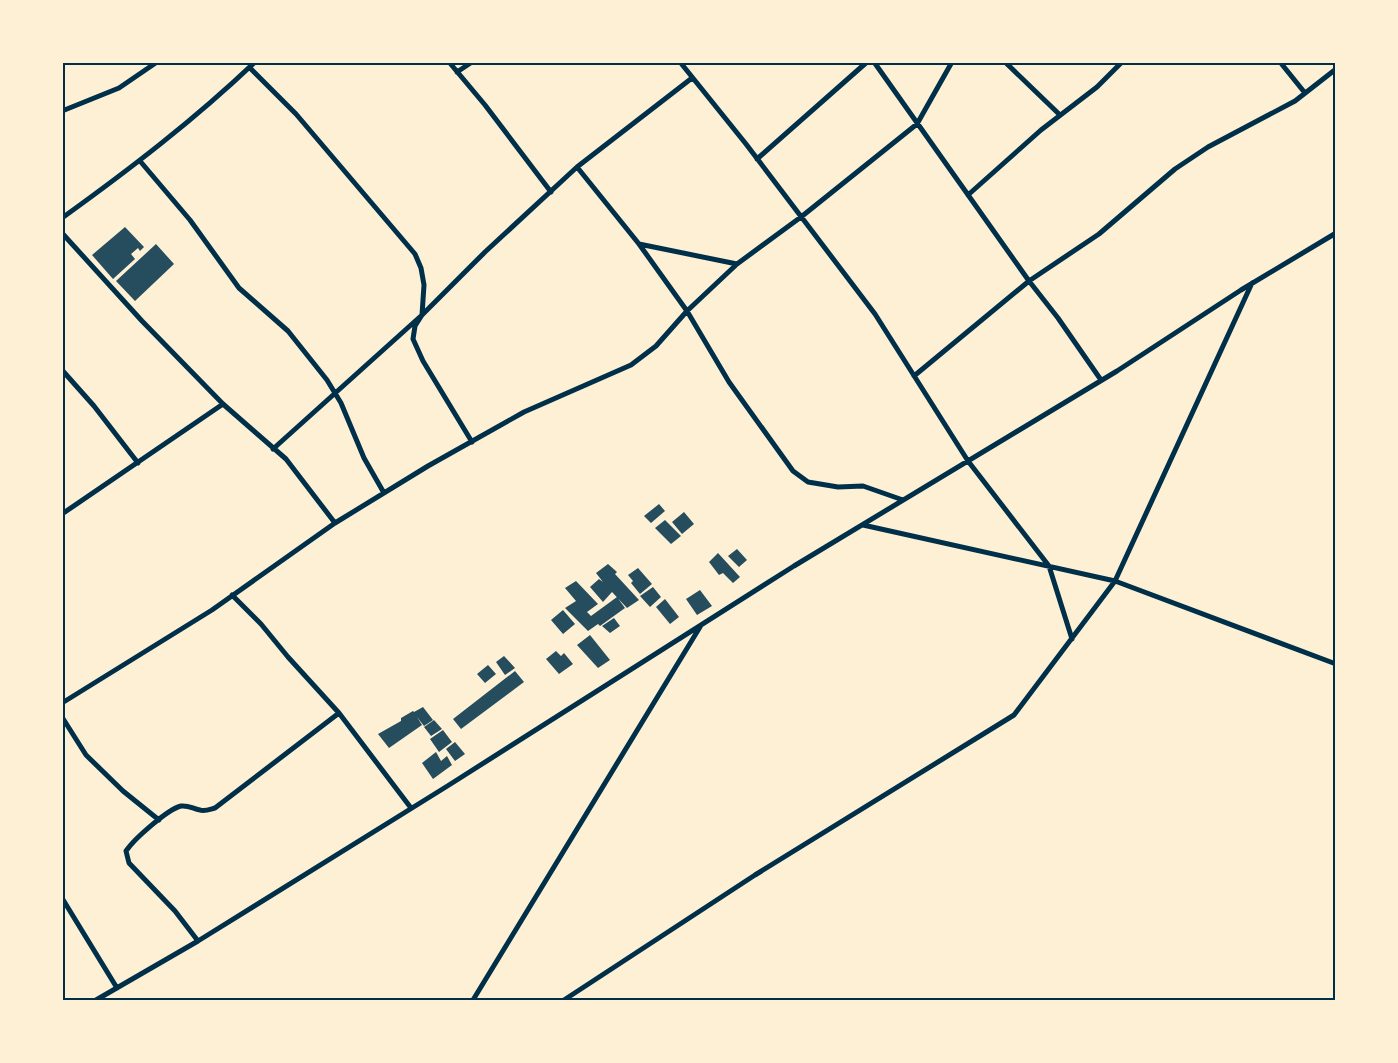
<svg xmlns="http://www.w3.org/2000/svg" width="1398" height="1063" font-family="'Sofia Sans Condensed',sans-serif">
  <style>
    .building { fill: #264d5e }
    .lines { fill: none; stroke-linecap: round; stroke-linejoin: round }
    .minor { stroke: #003049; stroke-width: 5 }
    .neatline { fill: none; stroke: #003049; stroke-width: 2 }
  </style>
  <rect width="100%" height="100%" fill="#fdf0d5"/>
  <path class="building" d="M 125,227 L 144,247 L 140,251 L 138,248 L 131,254 L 135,259 L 113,279 L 92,255 Z
    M 156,244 L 174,264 L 135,301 L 116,281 Z
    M 659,504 L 665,511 L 651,523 L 644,516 Z
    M 684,512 L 694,524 L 682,534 L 672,522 Z
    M 665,520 L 681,536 L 671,544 L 655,528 Z
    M 737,549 L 747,560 L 739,567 L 728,556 Z
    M 718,553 L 740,577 L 733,583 L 723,573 L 719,575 L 709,562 Z
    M 608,564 L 617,572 L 610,579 L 615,574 L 639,600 L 627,608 L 612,592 L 603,602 L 590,587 L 599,579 L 603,582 L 596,573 Z
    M 638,568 L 652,584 L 640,594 L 631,583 L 633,581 L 628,575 Z
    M 576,581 L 598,604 L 587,612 L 591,616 L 617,597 L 625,608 L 600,626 L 598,624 L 588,631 L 565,608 L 576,601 L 565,588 Z
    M 653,587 L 661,597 L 650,607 L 640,596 Z
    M 700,590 L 712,606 L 697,615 L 686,599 Z
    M 665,599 L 679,617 L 670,624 L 656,607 Z
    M 563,610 L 575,624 L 563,634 L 551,620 Z
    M 614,618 L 620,626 L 610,633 L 602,626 Z
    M 590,635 L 610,660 L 598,668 L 577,645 Z
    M 556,651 L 561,656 L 564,653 L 573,664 L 559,674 L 546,659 Z
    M 504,656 L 515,668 L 505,675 L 496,662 Z
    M 488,665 L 496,674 L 485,683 L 477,674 Z
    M 515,671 L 524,682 L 461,729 L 453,719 Z
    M 423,707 L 433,720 L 424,726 L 417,717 L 422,725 L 389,748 L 378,734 L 401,721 L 401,718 L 413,711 L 414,712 Z
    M 434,720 L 442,729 L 431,736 L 424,727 Z
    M 443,730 L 452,742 L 439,752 L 430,739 Z
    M 455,742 L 465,754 L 455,761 L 446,749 Z
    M 436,752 L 441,761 L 447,756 L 452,765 L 433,779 L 422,763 Z"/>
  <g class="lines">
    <path class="minor" d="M 449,62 L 485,105 L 551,192
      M 680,62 L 746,144 L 875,314 L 968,461 L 1049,566 L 1072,639
      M 874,62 L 1029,281 L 1058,318 L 1101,380
      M 1005,62 L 1060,115
      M 1280,62 L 1305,93
      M 250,68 L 296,114 L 415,254 L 421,268 L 424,285 L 422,315 L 415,326 L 413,339 L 423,361 L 472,442
      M 457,72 L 472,62
      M 62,111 L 119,88 L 157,62
      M 757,159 L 867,62
      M 140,161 L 190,220 L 239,288 L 288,331 L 327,380 L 341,403 L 364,458 L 384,493
      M 577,167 L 639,244 L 687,311 L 729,382 L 793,471 L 808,482 L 838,487 L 863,486 L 903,500
      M 968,195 L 1041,130 L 1097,87 L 1122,62
      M 62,218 C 130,169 194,120 255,62
      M 62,233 L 142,321 L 223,404 L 286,459 L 335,523
      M 639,244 L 737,264
      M 62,370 L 94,406 L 138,463
      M 914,376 L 1029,281 L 1099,234 L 1175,169 L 1208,147 L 1295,101 L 1336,69
      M 273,449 L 422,315 L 485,252 L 577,167 L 692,78
      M 62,514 L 223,404
      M 863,525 L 1115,581 L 1336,664
      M 232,595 L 261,624 L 288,657 L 339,713 L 411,808
      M 62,703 L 212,610 L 335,523 L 428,466 L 524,412 L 631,365 L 656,346 L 687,311 L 737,264 L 801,217 L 917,124 L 952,62
      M 62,717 L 86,755 L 123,791 L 159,820
      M 62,898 L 117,988
      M 198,941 L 175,911 L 129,863 L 126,851 C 134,839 168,809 181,806 C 189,805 193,809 200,810 C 204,812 211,809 215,808 L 339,713
      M 96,1000 L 198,941 L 449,785 L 794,566 L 1117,371 L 1241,290 L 1336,233
      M 473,1000 L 700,627
      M 564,1000 L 755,875 L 1014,715 L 1115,581 L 1252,283"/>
  </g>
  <rect width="1398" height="1063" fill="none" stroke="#fdf0d5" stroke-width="128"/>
  <rect x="64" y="64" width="1270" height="935" class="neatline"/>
</svg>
